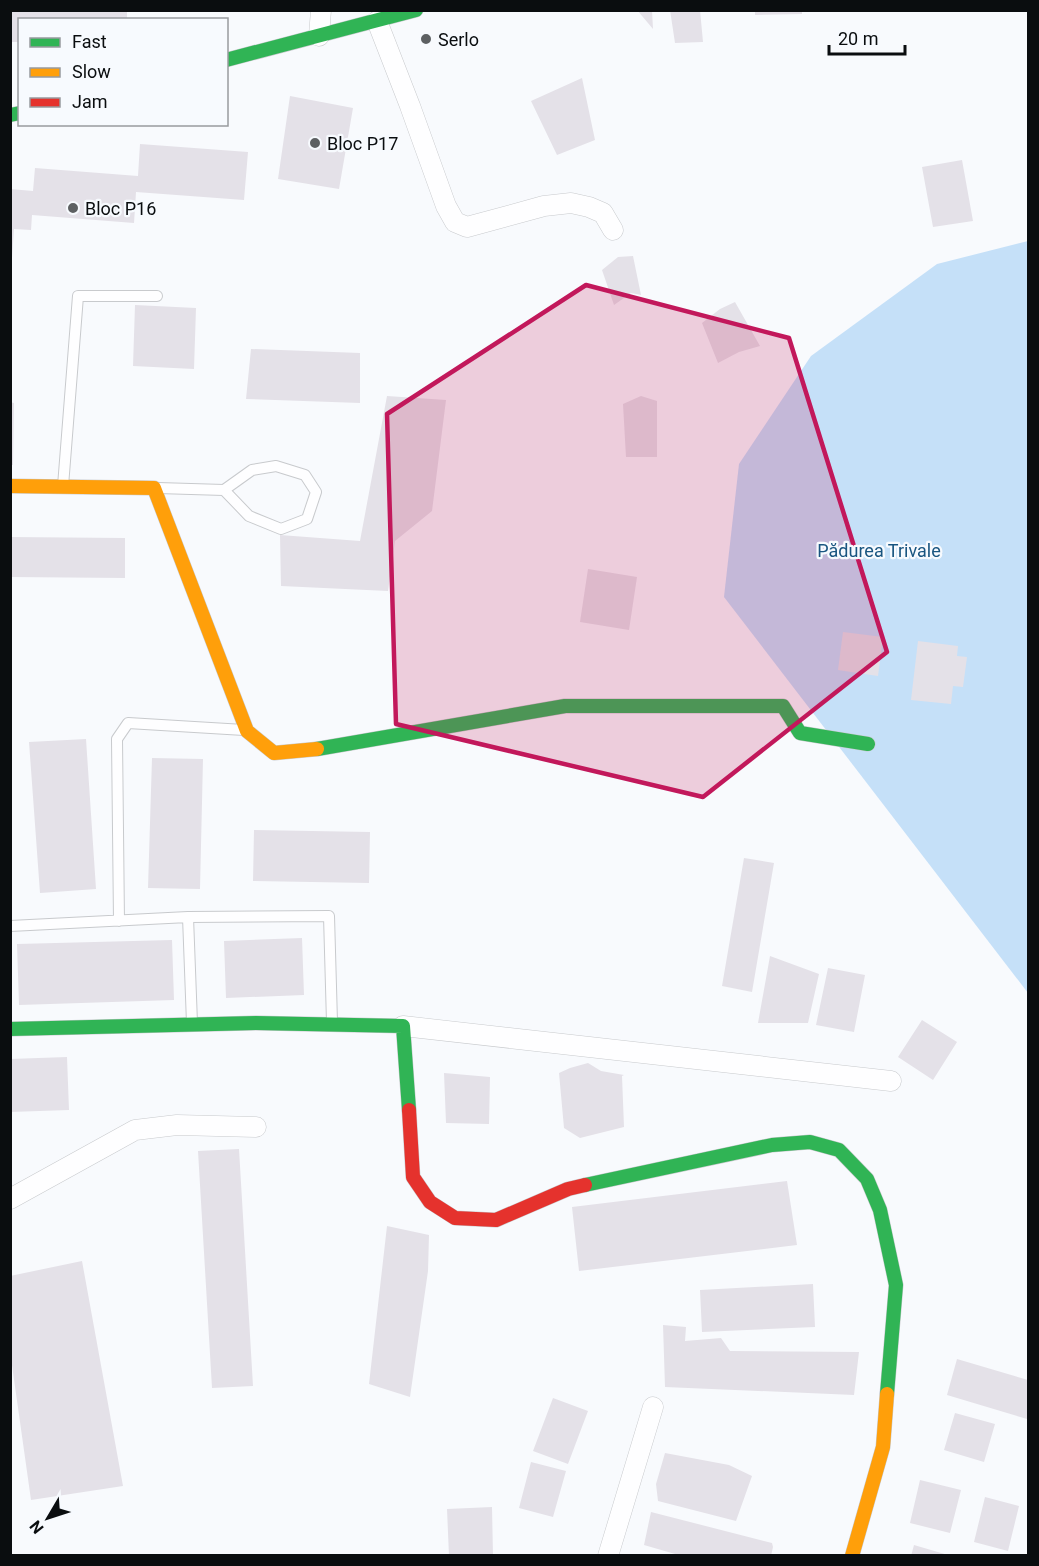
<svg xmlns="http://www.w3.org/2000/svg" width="1039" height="1566" font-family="Roboto,sans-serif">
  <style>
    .forest { fill: #c5e0f8 }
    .building { fill: #e4e1e8 }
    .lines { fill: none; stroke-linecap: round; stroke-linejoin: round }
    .lane-casing { stroke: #c8cacd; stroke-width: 12 }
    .street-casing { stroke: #c8cacd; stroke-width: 21 }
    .fast-casing { stroke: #c8cacd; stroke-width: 15 }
    .slow-casing { stroke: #c8cacd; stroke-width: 15 }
    .jam-casing { stroke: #c8cacd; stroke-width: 15 }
    .lane { stroke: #fefeff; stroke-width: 10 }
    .street { stroke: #fefeff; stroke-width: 20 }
    .fast { stroke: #30b455; stroke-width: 14 }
    .slow { stroke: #ff9f0a; stroke-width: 14 }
    .jam { stroke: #e5322d; stroke-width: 14 }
    .marked { fill: #c2185b; fill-opacity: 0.2; stroke: #c2185b; stroke-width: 4.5; stroke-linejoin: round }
    .poi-dot { fill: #5d6062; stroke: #f7fafe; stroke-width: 2 }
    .labels { text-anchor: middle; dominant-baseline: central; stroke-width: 4.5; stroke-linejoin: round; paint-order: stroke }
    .poi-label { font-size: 18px; fill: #0a0d0f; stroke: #f7fafe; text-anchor: start }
    .park-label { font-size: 18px; fill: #195580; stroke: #f7fafe }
  </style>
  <rect width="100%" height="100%" fill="#f8fafd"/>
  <path class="forest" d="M 1028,241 L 1028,993 L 724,597 L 739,464 L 811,356 L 937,264 Z"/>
  <path class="building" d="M 10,10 L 127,10 L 127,20 L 20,20 L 20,42 L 10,42 Z
    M 637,10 L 652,10 L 653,29 Z
    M 670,10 L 700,10 L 703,42 L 675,43 Z
    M 755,10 L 802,10 L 802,14 L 755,15 Z
    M 582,78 L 595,140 L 557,155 L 531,101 Z
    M 290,96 L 353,108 L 339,189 L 278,179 Z
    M 140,144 L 248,152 L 244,200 L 136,192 L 134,223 L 32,215 L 31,230 L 14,229 L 12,258 L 10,258 L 10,189 L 33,191 L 35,168 L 138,176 Z
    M 962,160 L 973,221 L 933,227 L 922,167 Z
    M 633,256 L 641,295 L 631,293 L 614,305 L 602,270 L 618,257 Z
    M 735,302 L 760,346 L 739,352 L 718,363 L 702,323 L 720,309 Z
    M 135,305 L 196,308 L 194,369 L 133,366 Z
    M 251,349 L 360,353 L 360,403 L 246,399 Z
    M 387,396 L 446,400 L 432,511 L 395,541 L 388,591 L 281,586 L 280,535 L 360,541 Z
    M 641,396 L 657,401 L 657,457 L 626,457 L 623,404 Z
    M 10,402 L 14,403 L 13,465 L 10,465 Z
    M 10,537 L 125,538 L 125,578 L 10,577 Z
    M 588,569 L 637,577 L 629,630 L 580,622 Z
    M 843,632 L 883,637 L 878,676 L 838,670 Z
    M 918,641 L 958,646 L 957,656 L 967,657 L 963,687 L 953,686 L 951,704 L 911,700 Z
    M 86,739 L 96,889 L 40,893 L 29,742 Z
    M 152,758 L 203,759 L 200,889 L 148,888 Z
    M 254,830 L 370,832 L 369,883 L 253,881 Z
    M 744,858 L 774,863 L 752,992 L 722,986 Z
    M 302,938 L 304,995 L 226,998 L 224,941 Z
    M 172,940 L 174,1000 L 19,1005 L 17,944 Z
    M 770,956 L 819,974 L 808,1023 L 758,1023 Z
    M 828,968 L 865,975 L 854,1032 L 816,1025 Z
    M 922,1020 L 957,1042 L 933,1080 L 898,1057 Z
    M 67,1057 L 69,1110 L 10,1112 L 10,1059 Z
    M 588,1063 L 601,1071 L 624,1075 L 622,1076 L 624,1127 L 580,1138 L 564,1128 L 559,1073 L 570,1068 Z
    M 444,1073 L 490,1077 L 489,1124 L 446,1123 Z
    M 239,1149 L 253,1386 L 212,1388 L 198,1151 Z
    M 787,1181 L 797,1245 L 579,1271 L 572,1207 Z
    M 387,1226 L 429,1235 L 428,1271 L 410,1397 L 369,1384 Z
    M 82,1261 L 123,1486 L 31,1500 L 10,1351 L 10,1276 Z
    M 813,1284 L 815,1327 L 702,1332 L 700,1290 Z
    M 663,1325 L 686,1327 L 685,1341 L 721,1338 L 730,1351 L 859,1352 L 854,1395 L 665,1387 Z
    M 957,1359 L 1028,1380 L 1027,1419 L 947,1395 Z
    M 553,1398 L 588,1411 L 568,1464 L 533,1451 Z
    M 955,1413 L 995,1424 L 984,1462 L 944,1450 Z
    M 665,1453 L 729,1465 L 752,1476 L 736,1521 L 658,1501 L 656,1484 Z
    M 531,1462 L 566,1471 L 553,1517 L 519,1508 Z
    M 920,1480 L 961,1490 L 950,1533 L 910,1523 Z
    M 985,1497 L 1019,1506 L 1008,1551 L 974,1542 Z
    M 492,1507 L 493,1556 L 449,1556 L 447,1509 Z
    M 651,1512 L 772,1543 L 773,1547 L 771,1556 L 682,1556 L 644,1545 Z
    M 914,1545 L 948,1555 L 948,1556 L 911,1556 Z"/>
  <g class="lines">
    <g class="lane-casing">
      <path id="lane" d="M 63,486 L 78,296 L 157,296
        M 158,488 L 224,490 L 252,470 L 276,466 L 305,475 L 316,492 L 307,519 L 281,529 L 249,516 L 224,490
        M 188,917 L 192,1023
        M 119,921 L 117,739 L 128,723 L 244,730
        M 10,926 L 188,917 L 329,916 L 332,1022"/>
    </g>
    <g class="street-casing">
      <path id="street" d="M 377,21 L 410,106 L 446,206 L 455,222 L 467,227 L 544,206 L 571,203 L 589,207 L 603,213 L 613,230
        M 319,36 L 321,10
        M 403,1026 L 891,1081
        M 10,1199 L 135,1130 L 177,1125 L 256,1127
        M 608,1556 L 653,1407"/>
    </g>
    <g class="fast-casing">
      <path id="fast" d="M 226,60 L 416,10
        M 10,115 L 20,113
        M 317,749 L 565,706 L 783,706 L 800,733 L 868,744
        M 10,1029 L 256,1023 L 403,1026 L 409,1110
        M 585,1185 L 772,1145 L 810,1142 L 839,1150 L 867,1179 L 880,1210 L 896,1285 L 887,1394"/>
    </g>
    <g class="slow-casing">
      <path id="slow" d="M 10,486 L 154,488 L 247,731 L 274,753 L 317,749
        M 852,1556 L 883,1447 L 887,1394"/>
    </g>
    <g class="jam-casing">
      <path id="jam" d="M 409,1110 L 413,1177 L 430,1202 L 455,1218 L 496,1220 L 568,1189 L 585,1185"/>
    </g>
    <use href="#lane" class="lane"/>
    <use href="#street" class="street"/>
    <use href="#fast" class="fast"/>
    <use href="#slow" class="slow"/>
    <use href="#jam" class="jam"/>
  </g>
  <path class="marked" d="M 586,285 L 789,338 L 887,652 L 703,797 L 396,724 L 387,414 Z"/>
  <g class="poi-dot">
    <circle cx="426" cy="39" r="6"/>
    <circle cx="315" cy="143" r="6"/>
    <circle cx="73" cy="208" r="6"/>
  </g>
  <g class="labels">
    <g class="poi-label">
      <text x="438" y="39">Serlo</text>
      <text x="327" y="143">Bloc P17</text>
      <text x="85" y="208">Bloc P16</text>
    </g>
    <g class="park-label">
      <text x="879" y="550">Pădurea Trivale</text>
    </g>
  </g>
  <rect width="1039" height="1566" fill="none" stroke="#0a0d0f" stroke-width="24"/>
  <rect x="18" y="18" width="210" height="108" fill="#f7fafe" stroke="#989b9e" stroke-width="1.5"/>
  <rect x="30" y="38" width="30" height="9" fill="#30b455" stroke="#989b9e" stroke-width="1.5"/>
  <text x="72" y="48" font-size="18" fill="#0a0d0f">Fast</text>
  <rect x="30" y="68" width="30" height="9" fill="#ff9f0a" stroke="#989b9e" stroke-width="1.5"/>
  <text x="72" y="78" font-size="18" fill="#0a0d0f">Slow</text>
  <rect x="30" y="98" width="30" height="9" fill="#e5322d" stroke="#989b9e" stroke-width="1.5"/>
  <text x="72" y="108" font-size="18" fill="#0a0d0f">Jam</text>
  <g transform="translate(48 1518) rotate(231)" stroke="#f7fafe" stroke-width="4.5" paint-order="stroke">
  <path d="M0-4.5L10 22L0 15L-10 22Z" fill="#0a0d0f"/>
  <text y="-9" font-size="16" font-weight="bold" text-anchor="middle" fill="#0a0d0f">N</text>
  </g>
  <path d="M829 45v9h76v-9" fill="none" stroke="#0a0d0f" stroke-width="3"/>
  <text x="838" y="45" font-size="18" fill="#0a0d0f" stroke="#f7fafe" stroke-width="4.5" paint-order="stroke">20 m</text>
</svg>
